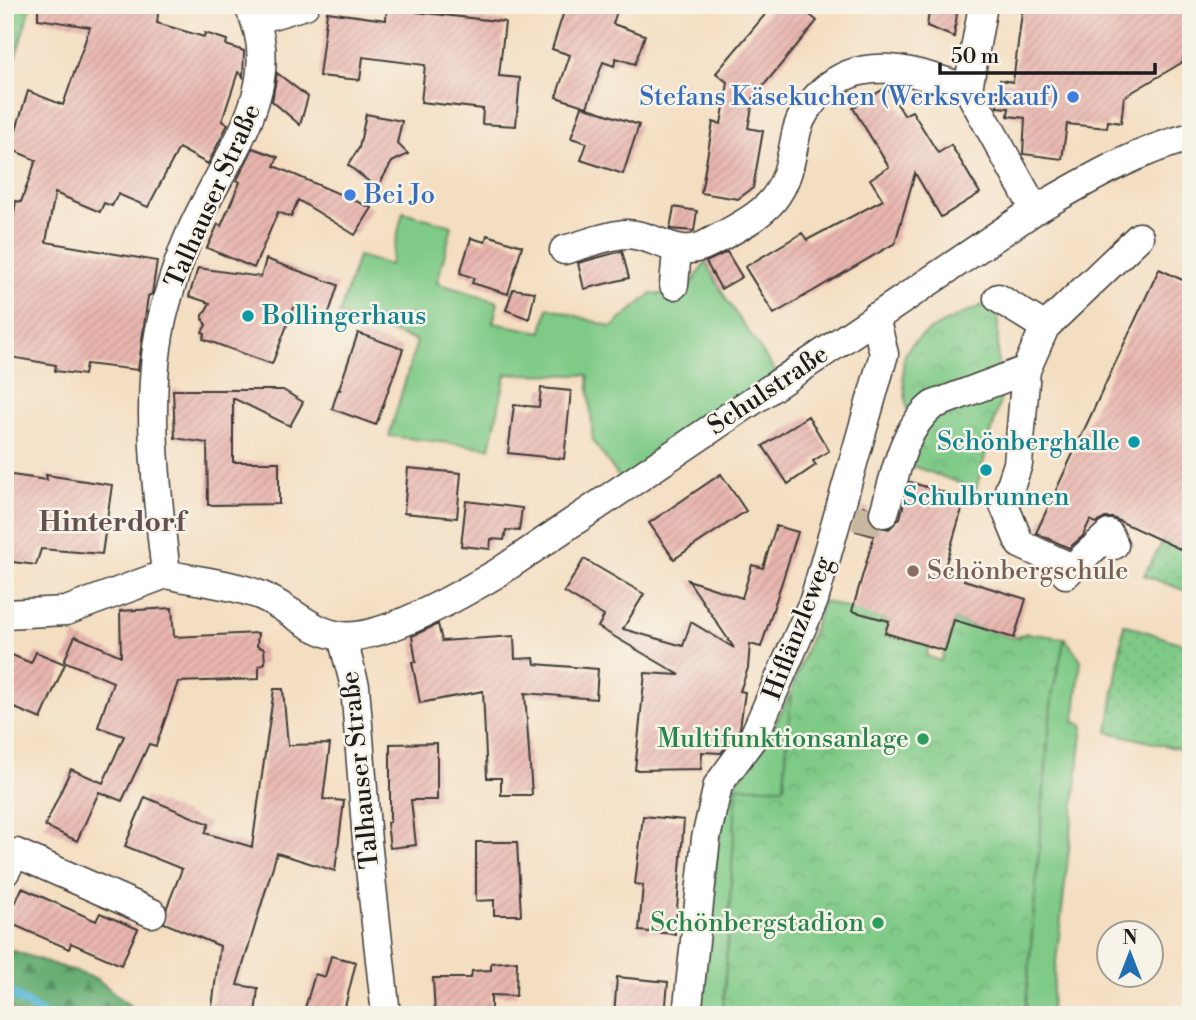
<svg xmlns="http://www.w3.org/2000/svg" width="1196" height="1020" font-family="'Libre Bodoni',serif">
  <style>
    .grass { fill: #7fca87; stroke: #4e7352; stroke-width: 2 }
    .forest { fill: url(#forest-firs); stroke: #426548; stroke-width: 2 }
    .park { fill: url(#park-crowns); stroke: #4e7352; stroke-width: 2 }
    .garden { fill: url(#garden-dots); stroke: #4e7352; stroke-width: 2 }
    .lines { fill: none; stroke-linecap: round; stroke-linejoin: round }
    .stream { stroke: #5ab8d8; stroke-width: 9 }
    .building { fill: url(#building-hatch) }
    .street-tunnel { stroke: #c9b7a0; stroke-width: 28; stroke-dasharray: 28 14; stroke-linecap: butt }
    .street-casing { stroke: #3c3935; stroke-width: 31 }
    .street { stroke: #fff; stroke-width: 28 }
    .shop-dot { fill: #3f7fe0; stroke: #f7f3e8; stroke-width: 2.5 }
    .culture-dot { fill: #0f9aa8; stroke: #f7f3e8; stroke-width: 2.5 }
    .education-dot { fill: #8d6e63; stroke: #f7f3e8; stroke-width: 2.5 }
    .leisure-dot { fill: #2e9e5b; stroke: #f7f3e8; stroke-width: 2.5 }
    .labels { text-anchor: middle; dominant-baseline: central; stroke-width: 5; stroke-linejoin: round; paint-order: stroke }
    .shop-label { font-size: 26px; fill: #366cbe; stroke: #f7f3e8; text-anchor: end }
    .street-label { font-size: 26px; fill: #1c1c1c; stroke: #f7f3e8 }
    .culture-label { font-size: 26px; fill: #0d838f; stroke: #f7f3e8; text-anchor: start }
    .education-label { font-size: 26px; fill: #785e54; stroke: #f7f3e8; text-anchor: start }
    .leisure-label { font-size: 26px; fill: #27864d; stroke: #f7f3e8; text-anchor: end }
    .neighbourhood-label { font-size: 28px; font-weight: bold; fill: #63524f; stroke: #f7f3e8 }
  </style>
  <defs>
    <pattern id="forest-firs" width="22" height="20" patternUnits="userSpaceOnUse" patternTransform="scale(1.75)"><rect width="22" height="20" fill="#67ae74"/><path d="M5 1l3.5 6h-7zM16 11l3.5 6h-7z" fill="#548d5e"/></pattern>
    <pattern id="park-crowns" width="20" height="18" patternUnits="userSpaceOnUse" patternTransform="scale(1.75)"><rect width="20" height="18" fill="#7fca87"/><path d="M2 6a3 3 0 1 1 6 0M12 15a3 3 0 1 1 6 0" fill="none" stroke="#6dad74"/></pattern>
    <pattern id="garden-dots" width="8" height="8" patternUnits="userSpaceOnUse" patternTransform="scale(1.75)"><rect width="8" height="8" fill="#7fca87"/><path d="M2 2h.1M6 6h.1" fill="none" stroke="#6dad74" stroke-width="1.8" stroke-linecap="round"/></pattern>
    <pattern id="building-hatch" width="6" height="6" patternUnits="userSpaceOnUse" patternTransform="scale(1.75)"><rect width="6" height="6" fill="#e8b5ae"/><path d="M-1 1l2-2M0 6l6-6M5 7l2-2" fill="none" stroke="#c69b95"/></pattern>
  </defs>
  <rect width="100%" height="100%" fill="#f7f3e8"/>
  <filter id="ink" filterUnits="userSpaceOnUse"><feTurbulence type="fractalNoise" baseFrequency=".0143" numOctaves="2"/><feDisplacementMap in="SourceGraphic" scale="14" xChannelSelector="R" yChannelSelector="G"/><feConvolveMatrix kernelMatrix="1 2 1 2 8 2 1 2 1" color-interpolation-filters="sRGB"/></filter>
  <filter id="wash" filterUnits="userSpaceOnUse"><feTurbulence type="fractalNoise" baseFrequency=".00686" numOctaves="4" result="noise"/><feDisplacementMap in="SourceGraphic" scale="28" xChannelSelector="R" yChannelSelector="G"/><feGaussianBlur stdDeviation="1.57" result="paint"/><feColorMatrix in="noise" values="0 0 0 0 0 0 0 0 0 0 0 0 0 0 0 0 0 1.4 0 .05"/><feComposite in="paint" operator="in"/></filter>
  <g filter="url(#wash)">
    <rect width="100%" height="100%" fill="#f4dec1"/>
    <path class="grass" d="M 403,212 L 452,226 L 437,283 L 498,302 L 493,323 L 542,332 L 548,307 L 612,327 L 651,294 L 684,294 L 706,262 L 726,299 L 782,381 L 626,487 L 593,441 L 588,375 L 506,374 L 490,448 L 389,436 L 417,341 L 339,315 L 358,256 L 390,265 Z
      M 1065,638 L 1081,660 L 1074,722 L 1083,725 L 1050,1015 L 1025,1015 L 1052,695 Z
      M 791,692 L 784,787 L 737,788 L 723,1015 L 699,1015 L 723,801 L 765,744 Z"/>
    <path class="forest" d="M 5,948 L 97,979 L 141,1015 L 23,1015 L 5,1005 Z"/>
    <path class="park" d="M 998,298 L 998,372 L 907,410 C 906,395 900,369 905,355 C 914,330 973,311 998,298 Z
      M 1004,387 L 976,489 L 907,464 L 933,416 Z
      M 823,601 L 889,621 L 885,633 L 929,646 L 926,656 L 941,661 L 954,620 L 1014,638 L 1026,633 L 1065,638 L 1052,695 L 1025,1015 L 723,1015 L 737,787 L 784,787 L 791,692 Z"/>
    <path class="garden" d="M 5,5 L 31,5 L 5,93 Z
      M 1191,537 L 1191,593 L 1144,575 L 1163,541 Z
      M 1124,624 L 1191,647 L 1191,752 L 1108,732 Z"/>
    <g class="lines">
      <path class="stream" d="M 5,989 L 43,1015"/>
    </g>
    <g id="blocks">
      <path class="building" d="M 38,5 L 159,5 L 157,23 L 204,37 L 205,33 L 227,40 L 226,45 L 244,51 L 243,77 L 238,72 L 222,121 L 228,124 L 208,164 L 179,148 L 148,207 L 118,194 L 112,206 L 104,203 L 100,212 L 55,193 L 46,242 L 157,261 L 152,294 L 148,296 L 138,370 L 86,364 L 84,375 L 55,371 L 56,365 L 5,356 L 5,314 L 13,266 L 5,263 L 16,201 L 21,202 L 36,160 L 10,149 L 28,91 L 63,105 L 90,27 L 38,19 Z
        M 387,5 L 418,5 L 417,12 L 505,22 L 499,76 L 520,78 L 516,126 L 482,124 L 483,109 L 421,102 L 425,65 L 363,57 L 360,80 L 319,76 L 327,12 L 386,20 Z
        M 566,5 L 619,5 L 613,24 L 645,35 L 635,64 L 616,58 L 614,66 L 603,62 L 587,107 L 556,97 L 570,55 L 552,49 Z
        M 773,5 L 798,5 L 817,21 L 754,97 L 748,128 L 763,131 L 753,188 L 738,199 L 701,193 L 713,122 L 721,124 L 728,83 L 716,73 Z
        M 930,5 L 958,5 L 954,37 L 927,26 Z
        M 1023,5 L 1191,5 L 1183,62 L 1124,97 L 1121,123 L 1108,121 L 1107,128 L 1067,124 L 1062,159 L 1023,154 L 1025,118 L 1008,116 L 1009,108 L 997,107 L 1000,80 L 1013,82 Z
        M 277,73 L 308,97 L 300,125 L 272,101 Z
        M 887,87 L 904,115 L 912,111 L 938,153 L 951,145 L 980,193 L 941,217 L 915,173 L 895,243 L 774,314 L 745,267 L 802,233 L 807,240 L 883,200 L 870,179 L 889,167 L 853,108 Z
        M 582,106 L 639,125 L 623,174 L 581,160 L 587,143 L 571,138 Z
        M 366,114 L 402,121 L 397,143 L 408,154 L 392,162 L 377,188 L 348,165 L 359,148 Z
        M 253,148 L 278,157 L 274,166 L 372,208 L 355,235 L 298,200 L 291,217 L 278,212 L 254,268 L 207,248 L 218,224 L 221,226 L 240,182 L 237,180 Z
        M 674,207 L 697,211 L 694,231 L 670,229 Z
        M 487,235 L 522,246 L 508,294 L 472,283 L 474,278 L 460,273 L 471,238 L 485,242 Z
        M 622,251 L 629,278 L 584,289 L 578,263 Z
        M 727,252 L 742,277 L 721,289 L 706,262 Z
        M 266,259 L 338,285 L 328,316 L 295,305 L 272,364 L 203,339 L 205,334 L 202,332 L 206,325 L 202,317 L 210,303 L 189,296 L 198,268 L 261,277 Z
        M 1159,269 L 1191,284 L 1191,537 L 1184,551 L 1113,518 L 1105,518 L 1096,523 L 1090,520 L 1083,536 L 1069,548 L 1036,533 Z
        M 513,289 L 535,292 L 529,319 L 506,310 Z
        M 358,333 L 403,349 L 376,425 L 332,409 L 338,390 L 341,390 L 339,389 Z
        M 541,388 L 571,391 L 564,459 L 508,453 L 514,405 L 539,407 Z
        M 173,390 L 283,390 L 303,402 L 290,426 L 233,398 L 233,462 L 279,462 L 279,504 L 208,505 L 207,443 L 175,438 Z
        M 808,416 L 829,451 L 813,461 L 816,465 L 788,484 L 763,446 Z
        M 408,468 L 461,473 L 457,518 L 404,513 Z
        M 5,474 L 47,480 L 46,475 L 112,485 L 102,554 L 41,549 L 36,565 L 5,561 Z
        M 721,474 L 746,511 L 674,559 L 649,523 Z
        M 910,482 L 965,499 L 944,570 L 965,577 L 964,580 L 1026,599 L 1014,638 L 954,620 L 945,651 L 885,633 L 889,621 L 852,611 L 874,536 L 856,531 L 863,506 L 868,508 L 868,518 L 873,525 L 889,529 L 900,518 Z
        M 466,501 L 522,508 L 519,531 L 506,530 L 504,540 L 491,539 L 490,549 L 461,546 Z
        M 776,526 L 798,532 L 761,647 L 750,644 L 748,668 L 740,691 L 745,692 L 740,728 L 721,753 L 702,752 L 701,769 L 635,770 L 645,673 L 680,675 L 598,627 L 604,616 L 564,592 L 584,559 L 644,594 L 623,629 L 683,646 L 691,622 L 734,648 L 688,580 L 742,598 L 752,565 L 763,568 Z
        M 172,608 L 174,637 L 258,633 L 257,646 L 264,649 L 265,663 L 259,666 L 259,679 L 178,682 L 156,746 L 149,744 L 122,801 L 99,792 L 77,841 L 45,826 L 71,769 L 103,783 L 124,736 L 98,727 L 113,682 L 64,661 L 75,636 L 121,656 L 120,611 Z
        M 438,624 L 442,641 L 514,636 L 515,659 L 534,658 L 535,664 L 598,669 L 596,699 L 525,693 L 532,795 L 501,795 L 501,778 L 487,778 L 483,691 L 420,703 L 412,662 L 416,662 L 412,636 Z
        M 5,652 L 31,663 L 36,652 L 65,664 L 41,719 L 5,704 Z
        M 274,689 L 283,689 L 288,745 L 330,744 L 323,799 L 344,801 L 335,871 L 277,853 L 237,985 L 258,988 L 255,1015 L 211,1015 L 220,946 L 164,923 L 167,907 L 182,869 L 125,846 L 145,797 L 209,824 L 205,833 L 252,847 Z
        M 437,743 L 437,800 L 411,800 L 416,845 L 390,848 L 387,823 L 390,822 L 390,744 Z
        M 643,816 L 684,820 L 675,934 L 639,931 L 643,885 L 635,884 Z
        M 476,842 L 517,842 L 521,915 L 494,915 L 494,900 L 476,901 Z
        M 22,888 L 96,921 L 100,913 L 138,929 L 121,965 L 71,943 L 69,949 L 7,922 Z
        M 331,956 L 356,962 L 343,1015 L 303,1015 L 315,974 L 325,977 Z
        M 517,961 L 516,996 L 491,995 L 491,1015 L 435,1015 L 433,978 L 471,978 L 472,971 L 491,970 L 491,963 Z
        M 617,977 L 668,982 L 665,1015 L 614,1015 Z"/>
    </g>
  </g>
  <g filter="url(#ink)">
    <use href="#blocks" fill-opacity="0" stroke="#3c3935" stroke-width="2"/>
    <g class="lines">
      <path class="street-tunnel" d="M 865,533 L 871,508"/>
      <g class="street-casing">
        <path id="street" d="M 983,5 L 968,89 L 1035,210
          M 255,20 L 305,5
          M 564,250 C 584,245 606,235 626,234 C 655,234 678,260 707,244 C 729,232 757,219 773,200 C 790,179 791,155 797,130 C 801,115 812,101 823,91 C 865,51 920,74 968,89
          M 674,285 L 677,250
          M 998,298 L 1045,327 L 1026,370 L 1018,464 L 1004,505 L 1020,544 L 1072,568 L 1066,574
          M 1045,327 L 1139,237
          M 884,513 C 895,477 902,429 933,405 L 1026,370
          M 1072,568 L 1109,534 L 1114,545
          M 166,574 C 196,581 232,584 260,595 C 287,606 312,633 341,636 C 382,641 464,593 499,572 L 1035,210 C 1084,182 1135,151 1191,137
          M 166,574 C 157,491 143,394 164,311 C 172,281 183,248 196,221 C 228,154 289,81 248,5
          M 5,614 L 66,611 L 166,574
          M 342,637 L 355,686 L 367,841 L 386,1015
          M 5,872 L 16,853 L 152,913
          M 687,1015 L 706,838 L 718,785 L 754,736 L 814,600 L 884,354 L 875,317"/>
      </g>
      <use href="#street" class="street"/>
    </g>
  </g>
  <g class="shop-dot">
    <circle cx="1073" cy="97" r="7"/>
    <circle cx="350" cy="195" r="7"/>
  </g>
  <g class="culture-dot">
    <circle cx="248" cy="316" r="7"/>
    <circle cx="1134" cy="442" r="7"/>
    <circle cx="986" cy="470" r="7"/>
  </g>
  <circle class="education-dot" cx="913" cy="571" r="7"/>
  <g class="leisure-dot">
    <circle cx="923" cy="739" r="7"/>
    <circle cx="878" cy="923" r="7"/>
  </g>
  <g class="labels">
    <g class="shop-label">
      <text x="1059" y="97">Stefans Käsekuchen (Werksverkauf)</text>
      <text x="364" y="195" text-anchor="start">Bei Jo</text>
    </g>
    <g class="street-label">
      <text transform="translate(213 196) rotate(-66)">Talhauser Straße</text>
      <text transform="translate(768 390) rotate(-34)">Schulstraße</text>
      <text transform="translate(798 628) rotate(-69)">Hiflänzleweg</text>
      <text transform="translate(360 770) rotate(-96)">Talhauser Straße</text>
    </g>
    <g class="culture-label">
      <text x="262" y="316">Bollingerhaus</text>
      <text x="1120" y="442" text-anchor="end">Schönberghalle</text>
      <text x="986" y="497" text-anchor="middle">Schulbrunnen</text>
    </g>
    <g class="education-label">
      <text x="927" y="571">Schönbergschule</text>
    </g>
    <g class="leisure-label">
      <text x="909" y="739">Multifunktionsanlage</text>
      <text x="864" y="923">Schönbergstadion</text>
    </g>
    <g class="neighbourhood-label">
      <text x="112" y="522">Hinterdorf</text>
    </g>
  </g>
  <rect width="1196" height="1020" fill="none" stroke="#f7f3e8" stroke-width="28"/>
  <g transform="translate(1130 954)"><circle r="33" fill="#f7f3e8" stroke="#9f9d96" stroke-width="2"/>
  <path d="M0-5L12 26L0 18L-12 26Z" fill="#1f6fb2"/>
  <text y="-10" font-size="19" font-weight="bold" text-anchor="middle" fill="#1c1c1c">N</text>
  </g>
  <path d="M940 63v10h215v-10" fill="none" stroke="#1c1c1c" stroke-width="3.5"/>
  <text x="951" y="63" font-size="21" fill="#1c1c1c" stroke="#f7f3e8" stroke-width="5" paint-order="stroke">50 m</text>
</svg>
